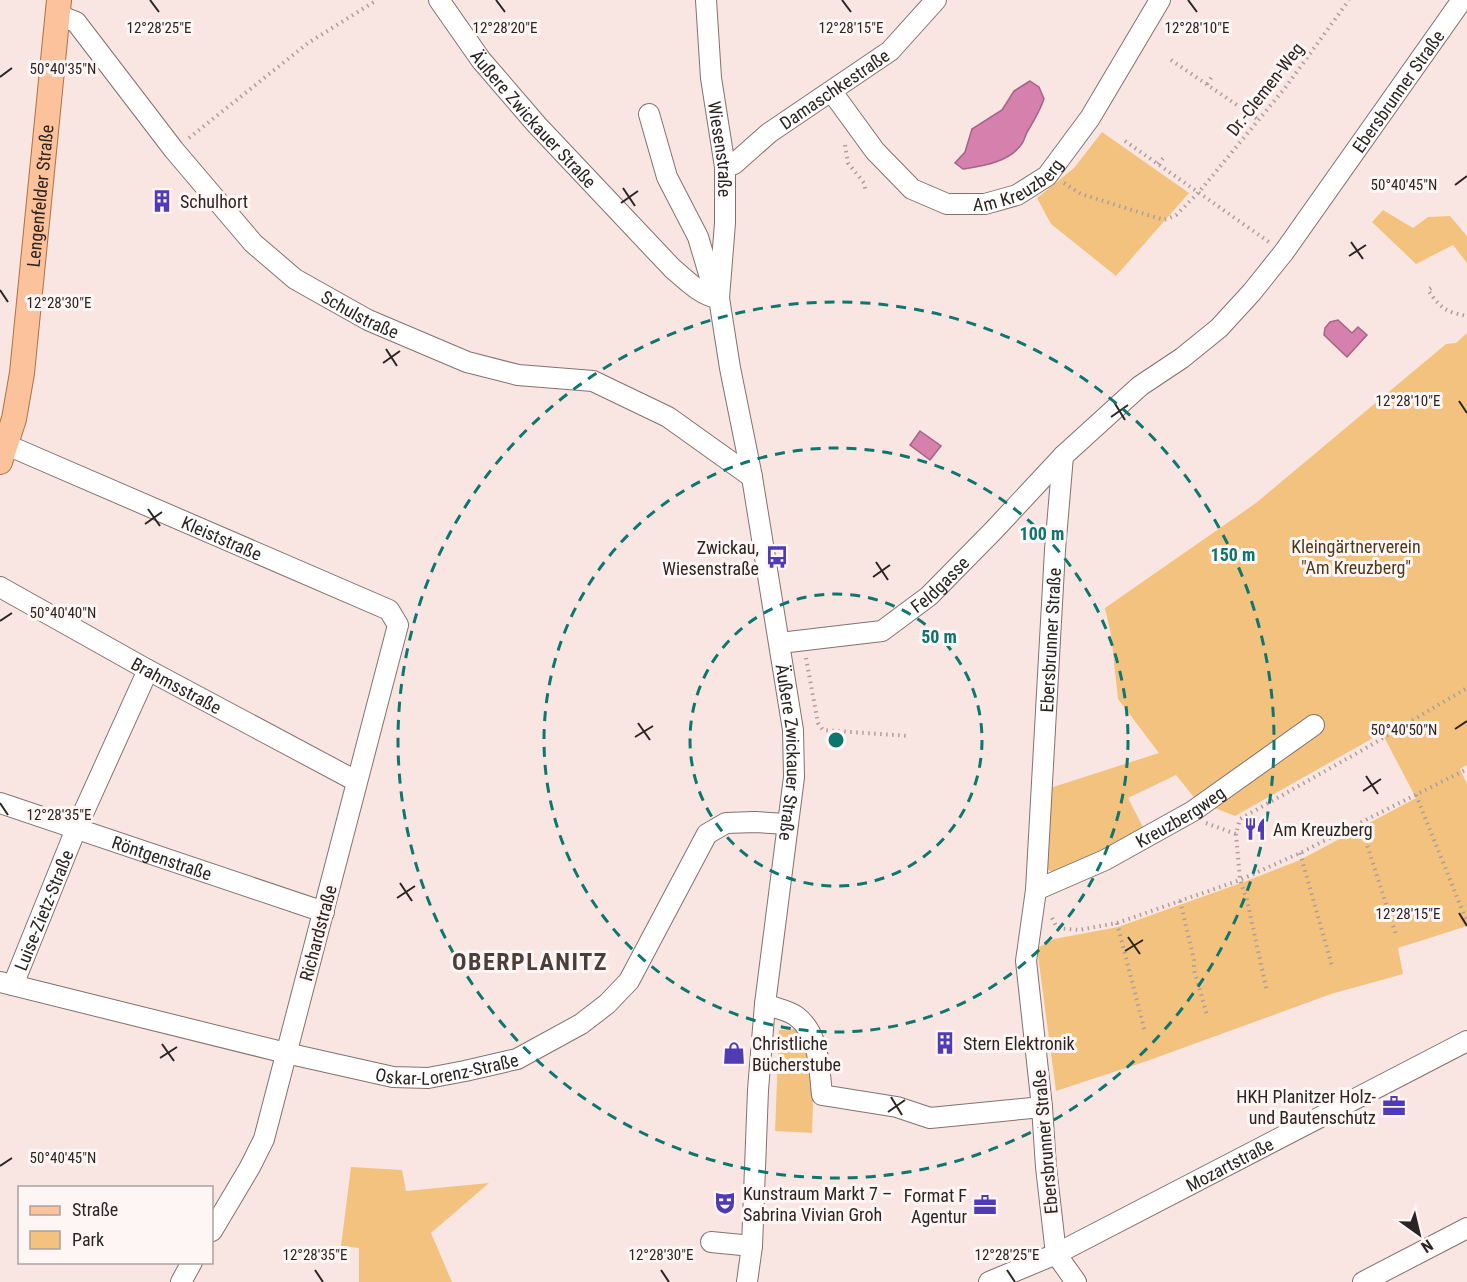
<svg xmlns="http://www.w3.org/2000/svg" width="1467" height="1282" font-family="'Roboto Condensed',sans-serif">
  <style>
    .green { fill: #f3c27e }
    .water { fill: #d681ad; stroke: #a36584; stroke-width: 1.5 }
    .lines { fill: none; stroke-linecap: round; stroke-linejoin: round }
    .minor-casing { stroke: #82726f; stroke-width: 22 }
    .major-casing { stroke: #b07046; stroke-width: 26 }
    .path { stroke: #ac9e9b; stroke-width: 4; stroke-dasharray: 1.5 4.5; stroke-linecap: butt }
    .minor { stroke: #fff; stroke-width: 20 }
    .major { stroke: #fbc29b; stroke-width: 24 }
    .ticks { fill: none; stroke: #2b2423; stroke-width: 2 }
    .ring { fill: none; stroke: #0f766e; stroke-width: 3; stroke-dasharray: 10 8 }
    .labels { text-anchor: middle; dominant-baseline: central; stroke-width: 6; stroke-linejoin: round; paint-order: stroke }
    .street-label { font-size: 18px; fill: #2b2423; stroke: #fef6f5 }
    .poi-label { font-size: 18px; fill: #2b2423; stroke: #fef6f5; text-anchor: start }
    .park-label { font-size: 18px; fill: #4f3816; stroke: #fef6f5 }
    .district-label { font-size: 24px; font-weight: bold; letter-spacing: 1.5px; fill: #4c3e3b; stroke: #fef6f5 }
    .ticks-label { font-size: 15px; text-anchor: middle; fill: #2b2423; stroke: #fef6f5; stroke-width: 6; stroke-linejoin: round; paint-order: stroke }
    .centre { fill: #0f766e; stroke: #fef6f5; stroke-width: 3 }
    .ring-label { font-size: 18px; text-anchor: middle; font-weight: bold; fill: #0f766e; stroke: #fef6f5; stroke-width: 6; stroke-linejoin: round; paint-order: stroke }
  </style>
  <rect width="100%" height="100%" fill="#f9e6e3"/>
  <path class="green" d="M 1102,132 L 1189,193 L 1116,276 L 1051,224 L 1037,198 L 1074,168 Z
    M 1383,210 L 1413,228 L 1428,217 L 1450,216 L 1467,236 L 1467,263 L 1453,245 L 1416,264 L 1372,222 Z
    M 1467,333 L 1467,765 L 1460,769 L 1467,784 L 1467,926 L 1398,948 L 1403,974 L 1331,994 L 1147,1061 L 1056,1091 L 1037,948 L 1054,939 L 1118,927 L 1241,883 L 1300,860 L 1416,798 L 1382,733 L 1235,816 L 1197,801 L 1176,775 L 1128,798 L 1146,833 L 1058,875 L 1045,868 L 1050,788 L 1159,753 L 1118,699 L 1111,634 L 1105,608 L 1256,503 L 1446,344 L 1456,343 Z
    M 797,1029 L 810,1054 L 813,1104 L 812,1133 L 775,1131 L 779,1030 Z
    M 351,1167 L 402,1170 L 406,1191 L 489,1183 L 431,1233 L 452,1282 L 359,1282 L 359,1248 L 341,1246 Z"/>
  <path class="water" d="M 1030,81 L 1039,87 L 1044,99 C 1040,110 1035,119 1029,129 C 1026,133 1025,138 1023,142 C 1011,162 983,166 963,169 L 955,163 L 965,152 L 972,129 L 1002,110 L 1014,91 Z
    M 1338,320 L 1352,333 L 1358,327 L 1367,335 L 1347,357 L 1324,335 L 1325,328 L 1330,322 Z
    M 920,431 L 941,446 L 930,460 L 910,445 Z"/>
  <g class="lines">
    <g class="minor-casing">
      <g id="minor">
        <path id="s1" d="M 439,0 L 481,60 L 537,125 L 672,268 C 685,279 702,297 719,298 L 730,368 L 752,477 L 793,730 L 794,777 L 765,1004 L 758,1090 L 752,1246 L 747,1282"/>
        <path id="s2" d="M 706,0 L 711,78 L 725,167 L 725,223 L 719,298"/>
        <path id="s3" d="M 58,15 L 76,22 L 174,150 L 253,243 L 295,279 L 368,320 L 467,362 L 518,375 L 593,381 L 668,417 L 752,477"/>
        <path id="s4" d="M 832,92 L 875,151 L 912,189 L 947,204 L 985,204 L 1017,195 L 1047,176 L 1090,118 L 1160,0"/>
        <path d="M 649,114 L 667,177 L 698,237 L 715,294"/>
        <path id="s5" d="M 725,167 L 734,164 L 769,133 L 890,51 L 936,0"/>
        <path id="s6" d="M 7,445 L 389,610 L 398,625 L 264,1139 L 250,1167 L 212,1231"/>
        <path id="s7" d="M 0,587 L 148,670 L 356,781"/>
        <path id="s8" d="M 780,643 L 882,631 L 929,596 L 994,530 L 1063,456"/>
        <path id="s9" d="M 0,803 L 324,912"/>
        <path id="s10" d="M 1036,890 L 1105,860 L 1193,811 L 1314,725"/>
        <path id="s11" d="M 0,982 L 286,1053 L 393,1077 L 428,1078 L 465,1071 L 517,1059 L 581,1024 L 607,1004 L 629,981 L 707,834 L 726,823 L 755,822 L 787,824"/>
        <path id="s12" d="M 13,985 L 76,829 L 148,670"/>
        <path d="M 765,1004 C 774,1008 788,1010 796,1016 C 820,1034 819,1068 822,1095 L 897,1107 L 930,1118 L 1042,1107"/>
        <path d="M 711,1242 L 752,1246"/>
        <path d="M 181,1282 L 192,1262"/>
        <path id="s13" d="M 989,1282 L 1056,1254 L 1467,1041"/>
        <path id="s14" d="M 1076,1282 L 1056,1254 L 1046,1167 L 1042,1107 L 1026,961 L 1036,890 L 1055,550 L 1063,456 L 1140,386 L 1182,358 L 1219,328 L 1252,292 L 1284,252 L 1462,0"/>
        <path d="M 1363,1282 L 1467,1228"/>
      </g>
    </g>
    <g class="major-casing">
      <g id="major">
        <path id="s15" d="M 0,462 L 14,419 L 22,373 L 59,0"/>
      </g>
    </g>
    <path class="path" d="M 1171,60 L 1259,120
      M 1207,84 L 1213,75
      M 189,138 L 308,43 L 377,0
      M 1125,141 L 1269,242
      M 845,145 L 848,163 L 864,183 L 866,192
      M 1158,164 L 1166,155
      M 1064,183 L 1081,194 L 1164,220 L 1176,215 L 1199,192 L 1285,88 L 1349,0
      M 1431,288 L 1428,290 C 1440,308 1446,312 1467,316
      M 806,658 L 818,723 L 823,730 L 909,736
      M 1416,795 L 1467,922
      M 1206,823 L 1236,834 L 1240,819 L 1366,748 L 1467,688
      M 1360,823 L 1396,935
      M 1236,834 L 1240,880 L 1247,900 L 1267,992
      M 1300,853 L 1332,966
      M 1180,901 L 1194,960 L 1194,970 L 1207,1015
      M 1052,918 L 1057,928 L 1079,930 L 1117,923 L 1240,880 L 1300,853 L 1467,769
      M 1117,923 L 1145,1032"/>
    <use href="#minor" class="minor"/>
    <use href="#major" class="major"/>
  </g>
  <path class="ticks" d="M 150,0 L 159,12M 496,0 L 505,12M 842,0 L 851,12M 1188,0 L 1197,12M 0,77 L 12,68M 1455,185 L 1467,176M 623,188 L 635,206M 621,203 L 638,191M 1351,242 L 1363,259M 1349,256 L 1366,245M 0,290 L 8,302M 386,349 L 397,366M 383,363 L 400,351M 1459,401 L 1467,413M 1114,402 L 1125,420M 1111,417 L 1128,405M 148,509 L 160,526M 145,524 L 162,512M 876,562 L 888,580M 873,577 L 890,565M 0,621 L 12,613M 638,723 L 650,740M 1455,729 L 1467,721M 635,737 L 653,726M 1366,776 L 1378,794M 1363,791 L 1381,779M 0,803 L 8,815M 400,883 L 412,901M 397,898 L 415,886M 1459,913 L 1467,926M 1128,937 L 1140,954M 1125,951 L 1143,940M 162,1044 L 174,1061M 160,1058 L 177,1047M 891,1097 L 902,1115M 888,1112 L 905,1100M 0,1166 L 12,1158M 315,1270 L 323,1282M 661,1270 L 669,1282M 1007,1270 L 1015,1282"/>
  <g class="ring">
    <circle cx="836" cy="740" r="146"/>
    <circle cx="836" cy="740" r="292"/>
    <circle cx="836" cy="740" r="438"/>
  </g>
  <defs>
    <g id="building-bare" transform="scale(1.8)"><path d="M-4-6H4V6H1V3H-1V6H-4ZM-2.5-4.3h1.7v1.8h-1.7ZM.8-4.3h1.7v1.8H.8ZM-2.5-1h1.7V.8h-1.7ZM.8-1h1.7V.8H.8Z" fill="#4f3cb4" stroke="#fef6f5" stroke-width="2.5" paint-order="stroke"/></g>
    <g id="bus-bare" transform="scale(1.8)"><path d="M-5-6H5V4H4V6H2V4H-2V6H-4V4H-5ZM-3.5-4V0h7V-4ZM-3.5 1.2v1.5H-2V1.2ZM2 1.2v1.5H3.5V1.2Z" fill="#4f3cb4" stroke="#fef6f5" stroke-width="2.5" paint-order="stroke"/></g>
    <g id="restaurant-bare" transform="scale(1.8)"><path d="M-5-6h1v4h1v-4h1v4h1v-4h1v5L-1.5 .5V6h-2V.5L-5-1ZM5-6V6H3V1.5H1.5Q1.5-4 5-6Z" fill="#4f3cb4" stroke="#fef6f5" stroke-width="2.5" paint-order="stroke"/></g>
    <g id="shop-bare" transform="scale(1.8)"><path d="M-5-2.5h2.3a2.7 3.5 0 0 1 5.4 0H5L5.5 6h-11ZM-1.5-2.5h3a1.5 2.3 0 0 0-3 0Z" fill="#4f3cb4" stroke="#fef6f5" stroke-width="2.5" paint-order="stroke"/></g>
    <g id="office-bare" transform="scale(1.8)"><path d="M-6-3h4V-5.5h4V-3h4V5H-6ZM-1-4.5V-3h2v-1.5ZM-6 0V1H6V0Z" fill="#4f3cb4" stroke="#fef6f5" stroke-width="2.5" paint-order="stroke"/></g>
    <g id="theatre-bare" transform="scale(1.8)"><path d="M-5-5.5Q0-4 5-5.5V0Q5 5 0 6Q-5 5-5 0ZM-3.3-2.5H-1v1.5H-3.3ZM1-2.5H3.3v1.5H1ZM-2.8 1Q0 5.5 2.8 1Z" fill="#4f3cb4" stroke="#fef6f5" stroke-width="2.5" paint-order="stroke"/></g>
  </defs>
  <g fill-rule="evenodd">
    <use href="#building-bare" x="162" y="201"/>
    <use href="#bus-bare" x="777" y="557"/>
    <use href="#restaurant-bare" x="1255" y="829"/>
    <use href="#building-bare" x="945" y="1043"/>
    <use href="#shop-bare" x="734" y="1053"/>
    <use href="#office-bare" x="1394" y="1106"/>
    <use href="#theatre-bare" x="725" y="1203"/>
    <use href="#office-bare" x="985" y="1205"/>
  </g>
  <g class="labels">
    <g class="street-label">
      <text stroke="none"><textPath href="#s5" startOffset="135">Damaschkestraße</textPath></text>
      <text transform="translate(1265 89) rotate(-52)">Dr.-Clemen-Weg</text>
      <text stroke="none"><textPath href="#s14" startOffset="1335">Ebersbrunner Straße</textPath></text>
      <text stroke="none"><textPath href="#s1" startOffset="152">Äußere Zwickauer Straße</textPath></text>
      <text stroke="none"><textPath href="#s2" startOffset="150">Wiesenstraße</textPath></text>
      <text stroke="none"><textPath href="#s4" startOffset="240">Am Kreuzberg</textPath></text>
      <text stroke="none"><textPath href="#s15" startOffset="270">Lengenfelder Straße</textPath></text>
      <text stroke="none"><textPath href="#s3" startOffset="432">Schulstraße</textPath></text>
      <text stroke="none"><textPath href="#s6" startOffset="234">Kleiststraße</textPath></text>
      <text stroke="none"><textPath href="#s8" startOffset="177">Feldgasse</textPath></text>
      <text stroke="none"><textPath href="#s14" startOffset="651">Ebersbrunner Straße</textPath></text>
      <text stroke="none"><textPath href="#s7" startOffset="202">Brahmsstraße</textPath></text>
      <text stroke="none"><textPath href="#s1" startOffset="873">Äußere Zwickauer Straße</textPath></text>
      <text stroke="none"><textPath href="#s10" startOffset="162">Kreuzbergweg</textPath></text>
      <text stroke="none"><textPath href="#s9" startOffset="171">Röntgenstraße</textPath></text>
      <text stroke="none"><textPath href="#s12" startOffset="81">Luise-Zietz-Straße</textPath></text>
      <text transform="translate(318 933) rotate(-75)">Richardstraße</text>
      <text stroke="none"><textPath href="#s11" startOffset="459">Oskar-Lorenz-Straße</textPath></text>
      <text transform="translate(1045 1142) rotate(-95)">Ebersbrunner Straße</text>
      <text stroke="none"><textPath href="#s13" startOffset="268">Mozartstraße</textPath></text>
    </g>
    <g class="poi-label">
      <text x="180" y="201">Schulhort</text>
      <text x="759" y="547" text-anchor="end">Zwickau,<tspan x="759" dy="21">Wiesenstraße</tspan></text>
      <text x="1273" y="829">Am Kreuzberg</text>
      <text x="752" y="1043">Christliche<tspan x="752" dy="21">Bücherstube</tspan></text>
      <text x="963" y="1043">Stern Elektronik</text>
      <text x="1376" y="1096" text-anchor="end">HKH Planitzer Holz-<tspan x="1376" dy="21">und Bautenschutz</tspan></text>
      <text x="743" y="1193">Kunstraum Markt 7 –<tspan x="743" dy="21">Sabrina Vivian Groh</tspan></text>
      <text x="967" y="1195" text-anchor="end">Format F<tspan x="967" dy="21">Agentur</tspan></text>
    </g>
    <g class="park-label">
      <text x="1356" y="546">Kleingärtnerverein<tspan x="1356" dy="21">"Am Kreuzberg"</tspan></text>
    </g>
    <g class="district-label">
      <text x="530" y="962">OBERPLANITZ</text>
    </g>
  </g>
  <g class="ticks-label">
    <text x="851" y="33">12°28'15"E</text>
    <text x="159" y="33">12°28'25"E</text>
    <text x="505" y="33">12°28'20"E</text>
    <text x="1197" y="33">12°28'10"E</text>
    <text x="63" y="74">50°40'35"N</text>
    <text x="1404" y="190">50°40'45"N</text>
    <text x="59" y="308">12°28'30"E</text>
    <text x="1408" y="406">12°28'10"E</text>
    <text x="63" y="618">50°40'40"N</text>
    <text x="1404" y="735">50°40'50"N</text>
    <text x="59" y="820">12°28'35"E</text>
    <text x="1408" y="919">12°28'15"E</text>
    <text x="63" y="1163">50°40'45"N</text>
    <text x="315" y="1260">12°28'35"E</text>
    <text x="661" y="1260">12°28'30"E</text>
    <text x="1007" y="1260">12°28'25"E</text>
  </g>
  <circle cx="836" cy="740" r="9" class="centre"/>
  <g class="ring-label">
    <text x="1042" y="540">100 m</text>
    <text x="1233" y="561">150 m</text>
    <text x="939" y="643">50 m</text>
  </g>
  <rect x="18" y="1186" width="195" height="78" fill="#fef6f5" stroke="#aaa2a1" stroke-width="1.5"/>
  <rect x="30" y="1206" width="30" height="9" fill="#fbc29b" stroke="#aaa2a1" stroke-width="1.5"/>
  <text x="72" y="1216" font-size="18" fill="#2b2423">Straße</text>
  <rect x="30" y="1231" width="30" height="18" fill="#f3c27e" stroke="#aaa2a1" stroke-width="1.5"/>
  <text x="72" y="1246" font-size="18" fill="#2b2423">Park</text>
  <g transform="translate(1419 1234) rotate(146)" stroke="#fef6f5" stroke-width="4.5" paint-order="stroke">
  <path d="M0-4.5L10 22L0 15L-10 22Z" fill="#2b2423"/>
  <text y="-9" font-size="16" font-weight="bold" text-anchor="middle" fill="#2b2423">N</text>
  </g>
</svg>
